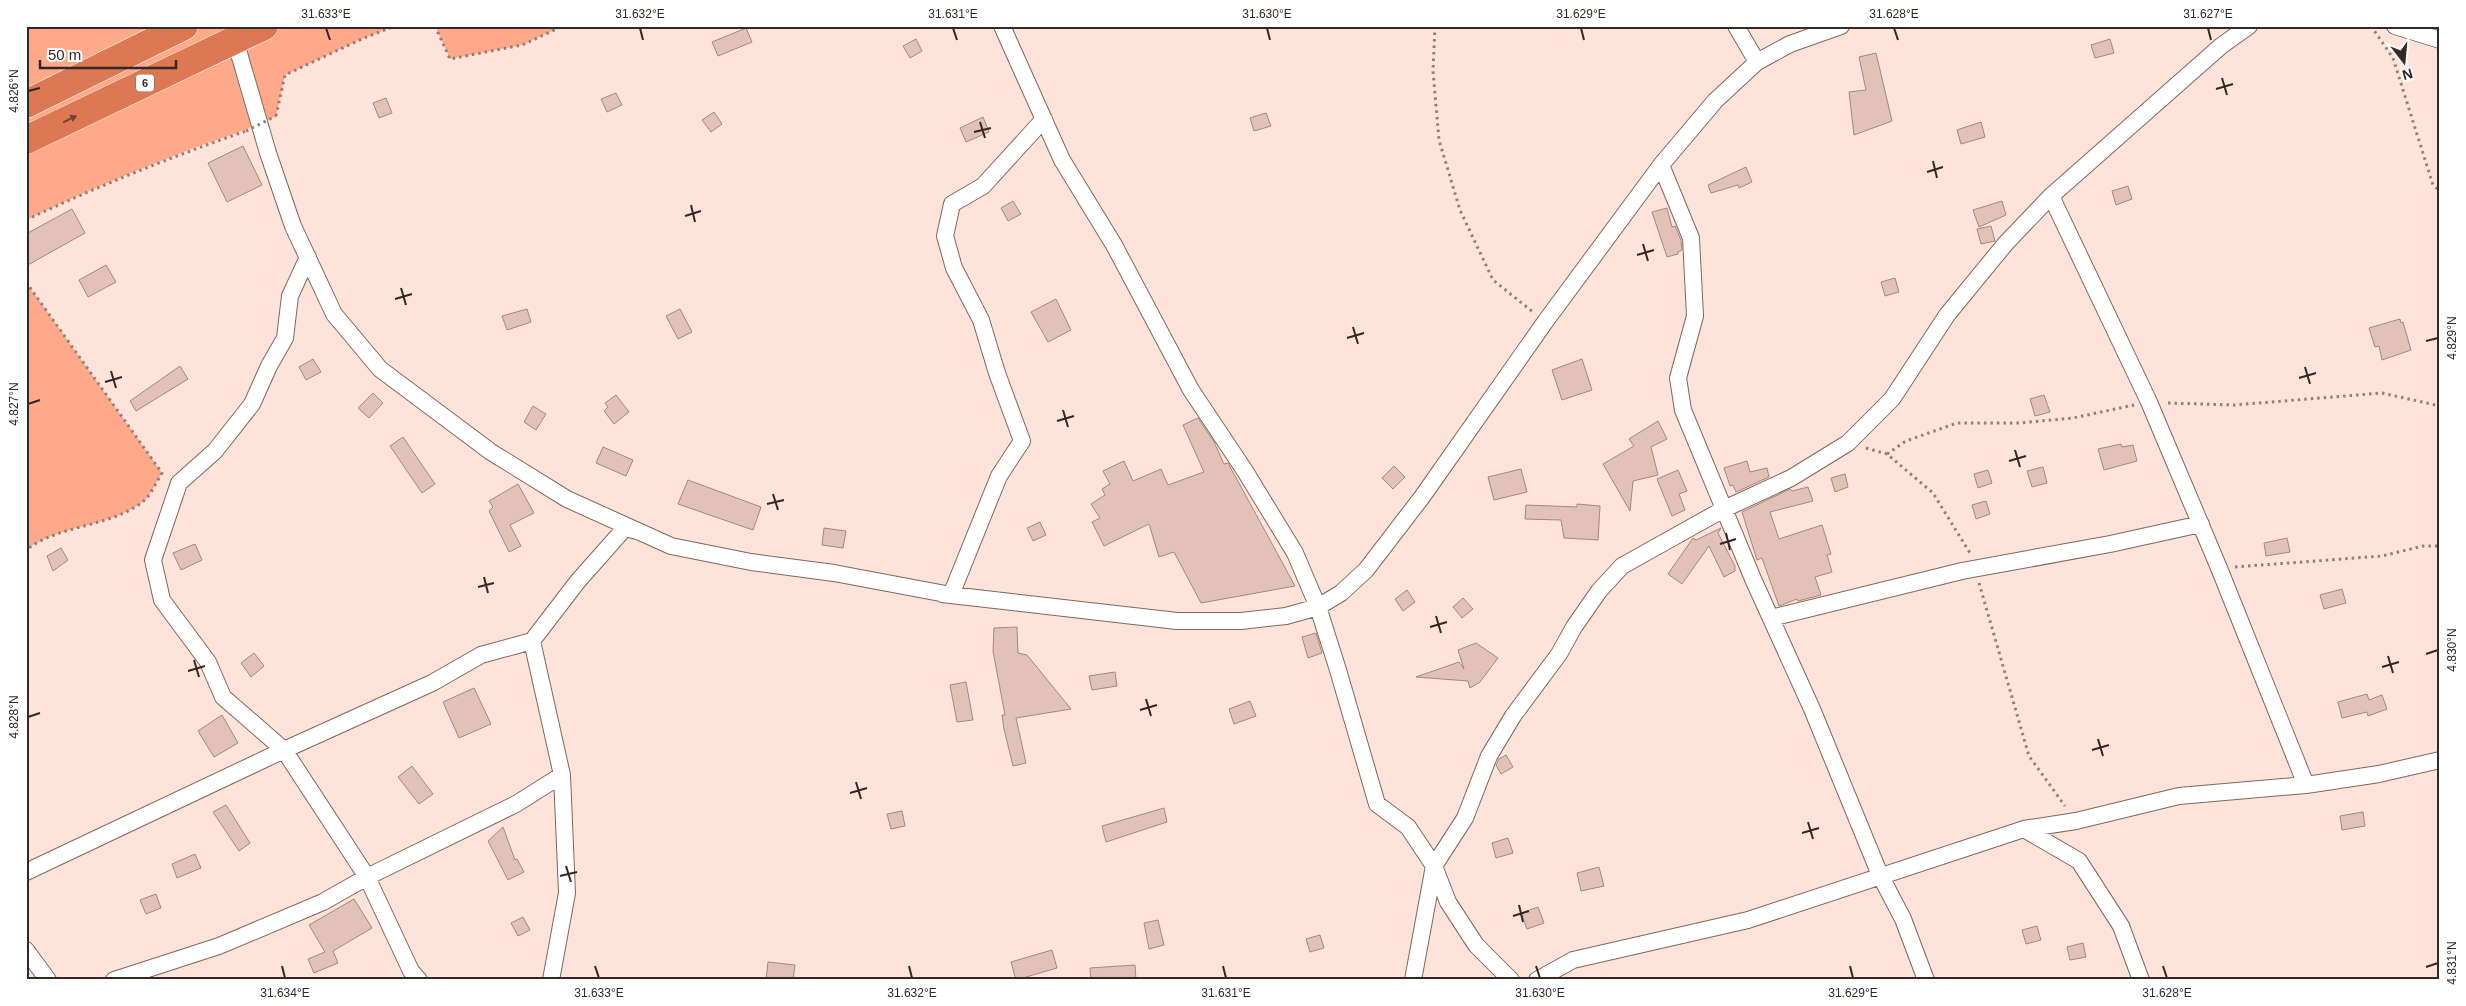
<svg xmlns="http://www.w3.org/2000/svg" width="2466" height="1006" font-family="Arial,sans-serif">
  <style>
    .green { fill: #ffa98a }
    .building { fill: #e2c2b6; stroke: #a5877d }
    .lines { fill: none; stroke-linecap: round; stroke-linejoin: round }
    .street-casing { stroke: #82665c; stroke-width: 18 }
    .highway-casing { stroke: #fff; stroke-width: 29 }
    .path { stroke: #927f79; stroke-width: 3; stroke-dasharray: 2.5 4; stroke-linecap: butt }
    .street { stroke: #fff; stroke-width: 16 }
    .highway { stroke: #dc7853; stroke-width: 28 }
    .path-bridge { stroke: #927f79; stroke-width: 3; stroke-dasharray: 2.5 4; stroke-linecap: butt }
    .oneway { fill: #6f4434 }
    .ticks { fill: none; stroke: #342824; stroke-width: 2 }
    .labels { text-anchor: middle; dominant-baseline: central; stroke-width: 4.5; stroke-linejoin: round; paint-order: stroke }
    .shield { fill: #fff; stroke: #716866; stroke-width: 1 }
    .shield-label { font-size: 11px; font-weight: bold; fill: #342824 }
    .neatline { fill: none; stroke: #342824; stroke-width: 2 }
    .ticks-label { font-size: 12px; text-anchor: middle; fill: #342824 }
  </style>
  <rect width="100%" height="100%" fill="#fee3da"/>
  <path class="green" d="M 26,26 L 395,26 L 364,38 L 285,75 L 276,116 C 244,132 214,140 181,153 C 128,174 77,195 26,220 Z
    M 435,26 L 563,26 L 522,45 L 450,59 Z
    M 26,282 L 162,473 C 157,481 152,492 146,499 C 113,528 61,523 26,550 Z"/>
  <path class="building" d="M 746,28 L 752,42 L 718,56 L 712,42 Z
    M 916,39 L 922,51 L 910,58 L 903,46 Z
    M 2110,39 L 2114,53 L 2095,58 L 2091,45 Z
    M 1876,53 L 1892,121 L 1854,135 L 1849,92 L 1866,90 L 1859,57 Z
    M 616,93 L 622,105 L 607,112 L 601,99 Z
    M 386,98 L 392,113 L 379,118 L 373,103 Z
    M 714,112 L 722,124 L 711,132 L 702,120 Z
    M 1266,113 L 1271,126 L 1254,131 L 1250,118 Z
    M 983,117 L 989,132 L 966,142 L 960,128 Z
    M 1981,122 L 1985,137 L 1961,144 L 1957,130 Z
    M 243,146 L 262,185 L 227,202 L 208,163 Z
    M 1746,167 L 1752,182 L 1739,188 L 1738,185 L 1711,193 L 1708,185 Z
    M 2128,186 L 2132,199 L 2116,205 L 2112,191 Z
    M 1013,201 L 1021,214 L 1008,221 L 1001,208 Z
    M 2002,201 L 2006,215 L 1979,227 L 1973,210 Z
    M 1667,208 L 1672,227 L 1675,226 L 1681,240 L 1682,250 L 1678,252 L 1678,254 L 1667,257 L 1652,212 Z
    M 72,209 L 85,233 L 26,266 L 26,234 Z
    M 1991,226 L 1995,241 L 1981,244 L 1977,229 Z
    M 106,265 L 116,282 L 88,297 L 79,280 Z
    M 1895,278 L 1899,292 L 1885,296 L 1881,282 Z
    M 1056,299 L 1071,330 L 1048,342 L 1031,312 Z
    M 527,309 L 531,322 L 507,330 L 502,316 Z
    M 680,309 L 692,332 L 678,339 L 666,316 Z
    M 2400,319 L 2401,323 L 2403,322 L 2411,350 L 2382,360 L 2379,346 L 2375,347 L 2369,328 Z
    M 313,359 L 321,372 L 306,380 L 299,367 Z
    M 1582,359 L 1592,390 L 1562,400 L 1552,370 Z
    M 180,366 L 188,379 L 136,411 L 130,401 Z
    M 373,393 L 383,403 L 369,418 L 358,408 Z
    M 616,395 L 629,412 L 614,424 L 604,411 L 608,407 L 605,403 Z
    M 2044,395 L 2050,412 L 2035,416 L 2030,399 Z
    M 533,406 L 546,414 L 536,430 L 524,422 Z
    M 1198,418 L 1214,442 L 1224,464 L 1228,463 L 1295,586 L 1201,603 L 1174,552 L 1159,557 L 1149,524 L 1104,546 L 1092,522 L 1100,518 L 1091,504 L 1105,495 L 1102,489 L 1110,484 L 1103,471 L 1124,461 L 1133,481 L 1161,469 L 1168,485 L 1204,472 L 1183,425 Z
    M 1658,421 L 1667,439 L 1651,447 L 1658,475 L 1633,481 L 1630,511 L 1603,464 L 1634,446 L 1629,439 Z
    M 403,437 L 435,484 L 422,493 L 390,446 Z
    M 2121,444 L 2122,447 L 2133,445 L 2137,461 L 2104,470 L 2098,449 Z
    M 603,447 L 633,460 L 626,476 L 596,463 Z
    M 1747,461 L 1750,472 L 1767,468 L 1769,477 L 1736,492 L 1733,485 L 1730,486 L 1724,468 Z
    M 1394,466 L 1405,477 L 1393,489 L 1382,478 Z
    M 2043,467 L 2047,483 L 2032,487 L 2027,471 Z
    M 1521,469 L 1527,492 L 1494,500 L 1488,477 Z
    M 1678,470 L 1687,491 L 1679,494 L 1685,510 L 1672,516 L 1657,479 Z
    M 1988,470 L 1992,483 L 1978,488 L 1974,474 Z
    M 1845,474 L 1848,487 L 1835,492 L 1831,478 Z
    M 688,480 L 761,507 L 753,530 L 678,504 Z
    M 518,484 L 534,513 L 510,525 L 521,546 L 509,552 L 489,511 L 493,507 L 489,501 Z
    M 1808,487 L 1813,501 L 1770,512 L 1779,539 L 1822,525 L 1831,554 L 1827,555 L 1832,572 L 1815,577 L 1821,595 L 1798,601 L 1797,599 L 1779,606 L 1762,558 L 1757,560 L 1742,512 L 1790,489 L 1792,491 Z
    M 1986,501 L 1990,514 L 1976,519 L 1972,505 Z
    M 1577,504 L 1600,506 L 1598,540 L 1564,538 L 1561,520 L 1525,519 L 1526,505 L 1577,507 Z
    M 1040,522 L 1046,535 L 1033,541 L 1027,528 Z
    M 824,528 L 846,531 L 843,548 L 822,545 Z
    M 1721,528 L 1718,533 L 1735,566 L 1735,571 L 1724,577 L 1709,546 L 1682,584 L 1668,574 L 1693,538 L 1696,540 Z
    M 2287,538 L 2290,552 L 2266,556 L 2264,543 Z
    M 195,544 L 202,560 L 181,570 L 173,553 Z
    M 61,548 L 68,560 L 53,571 L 47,556 Z
    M 2342,589 L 2346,603 L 2324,609 L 2320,595 Z
    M 1407,590 L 1415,602 L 1403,611 L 1395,599 Z
    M 1463,598 L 1473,609 L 1462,618 L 1453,607 Z
    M 1017,627 L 1018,653 L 1027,655 L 1071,709 L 1016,718 L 1026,763 L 1013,766 L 1004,729 L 1002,715 L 1005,715 L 993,651 L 994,628 Z
    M 1316,633 L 1322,653 L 1308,658 L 1302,637 Z
    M 1476,643 L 1498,658 L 1480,682 L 1470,688 L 1468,681 L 1416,677 L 1459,662 L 1464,669 L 1458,650 Z
    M 254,653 L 264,666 L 251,677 L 241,663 Z
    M 1115,672 L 1117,686 L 1092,690 L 1089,676 Z
    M 966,682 L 973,720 L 957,722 L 950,685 Z
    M 474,688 L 491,724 L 459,738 L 443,702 Z
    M 2367,694 L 2369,700 L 2382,695 L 2387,709 L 2368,716 L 2367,712 L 2342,718 L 2338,702 Z
    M 1250,701 L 1256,716 L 1234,724 L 1229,709 Z
    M 222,715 L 238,743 L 214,757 L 198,731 Z
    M 1506,755 L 1513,767 L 1501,774 L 1496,765 L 1499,759 Z
    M 412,766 L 433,794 L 419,804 L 398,777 Z
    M 226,805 L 250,843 L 239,851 L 213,812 Z
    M 1164,808 L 1167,822 L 1106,842 L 1102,826 Z
    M 902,811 L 905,826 L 891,829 L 887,814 Z
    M 2363,812 L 2365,826 L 2342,830 L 2340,816 Z
    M 503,827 L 515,860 L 517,859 L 524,872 L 508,880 L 488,841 Z
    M 1508,838 L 1513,853 L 1496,858 L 1492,843 Z
    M 195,854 L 201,868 L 177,878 L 172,864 Z
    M 1599,867 L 1604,886 L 1581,891 L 1577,873 Z
    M 156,894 L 161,908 L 146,914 L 140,900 Z
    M 354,899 L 372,928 L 333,951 L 338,963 L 314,973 L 308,959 L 325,952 L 309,925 Z
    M 1538,907 L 1544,923 L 1527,929 L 1521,913 Z
    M 523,917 L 530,930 L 518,936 L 511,923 Z
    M 1158,920 L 1164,945 L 1149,949 L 1144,923 Z
    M 2037,926 L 2041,940 L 2026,944 L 2022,930 Z
    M 1320,935 L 1324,948 L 1310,952 L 1306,939 Z
    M 2083,943 L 2086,957 L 2070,960 L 2067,947 Z
    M 1052,950 L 1057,968 L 1016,980 L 1011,962 Z
    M 768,962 L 795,965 L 793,980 L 766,980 Z
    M 1135,965 L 1136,980 L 1091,980 L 1090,968 Z"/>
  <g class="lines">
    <g class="street-casing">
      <path id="street" d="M 231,26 L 268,153 L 293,226 L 334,314 L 380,369 L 491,452 L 567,499 L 671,546 L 751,562 L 834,573 L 951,595 L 1177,621 L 1241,621 L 1286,616 L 1318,607 L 1341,593 L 1366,570 L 1422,497 L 1545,322 L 1661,165 L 1715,101 L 1757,62 L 1790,44 L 1841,26
        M 1002,26 L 1062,160 L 1114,245 L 1191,390 L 1245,471 L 1295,553 L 1318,607 L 1338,670 L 1377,804 L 1408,827 L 1434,866 L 1413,980
        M 1736,26 L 1757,62
        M 2395,26 L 2440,40
        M 1661,165 L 1691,238 L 1695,316 L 1678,378 L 1683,410 L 1753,579 L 1812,709 L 1880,875 L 1903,919 L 1926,980
        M 2051,196 L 2149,402 L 2219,568 L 2306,785
        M 942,594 L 951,595 L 999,476 L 1022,441 L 997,373 L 981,320 L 954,268 L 945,236 L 952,204 L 983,186 L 1044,119
        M 1771,618 L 1962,571 L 2110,544 L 2201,524
        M 2024,829 L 2079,861 L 2121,926 L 2141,980
        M 26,872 L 284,750 L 223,697 L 208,662 L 162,600 L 153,560 L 179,483 L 215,451 L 252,404 L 269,366 L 285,338 L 290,296 L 308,257
        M 26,950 L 48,980
        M 114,980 L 219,946 L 323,902 L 367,877 L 516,804 L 562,775
        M 419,980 L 411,971 L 367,877 L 284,750 L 432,683 L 481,655 L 532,641
        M 551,980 L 567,893 L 562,775 L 532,641 L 578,581 L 625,528 L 637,531
        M 1511,980 L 1476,945 L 1448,902 L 1434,866 L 1465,818 L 1489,756 L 1513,716 L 1559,654 L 1574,627 L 1599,591 L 1622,566 L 1724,509 L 1791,478 L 1848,443 L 1892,399 L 1947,315 L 2006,243 L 2051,196 L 2221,46 L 2249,26
        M 1537,980 L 1573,960 L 1748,920 L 2024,829 L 2076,821 L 2179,796 L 2306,785 L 2379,774 L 2440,760"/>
    </g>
    <g class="highway-casing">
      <path id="highway" d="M 26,104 L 184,26
        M 26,140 L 264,26"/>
    </g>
    <path class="path" d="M 435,26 L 450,59 L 522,45 L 563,26
      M 1435,26 L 1433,71 L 1439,140 L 1460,210 L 1493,280 L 1533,312
      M 2371,26 L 2393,58 L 2433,185 L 2440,191
      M 276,116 L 285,75 L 364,38 L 395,26
      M 26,220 C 98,186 171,157 246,131
      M 26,282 L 162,473 C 157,481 152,492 146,499 C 113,528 61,523 26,550
      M 2168,403 L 2234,405 L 2382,393 L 2440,406
      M 1866,448 L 1887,454 L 1933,493 L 1970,553
      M 1887,454 L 1906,441 L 1957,423 L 2019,423 L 2073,418 L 2134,405
      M 2235,567 L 2382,556 L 2423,546 L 2440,546
      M 1979,583 L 2029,756 L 2065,806"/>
    <use href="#street" class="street"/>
    <use href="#highway" class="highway"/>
    <path class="path-bridge" d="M 246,131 L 276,116"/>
  </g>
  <defs><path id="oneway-solid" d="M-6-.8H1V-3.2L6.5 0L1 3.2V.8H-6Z" transform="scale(1.25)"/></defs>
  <use class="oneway" href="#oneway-solid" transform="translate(70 119) rotate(-26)"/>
  <path class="ticks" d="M 326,28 L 330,40M 640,28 L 643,40M 953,28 L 957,40M 1267,28 L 1270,40M 1581,28 L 1584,40M 1894,28 L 1898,40M 2208,28 L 2211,40M 2222,78 L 2227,95M 2216,89 L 2233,84M 28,91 L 40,88M 980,122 L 985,138M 974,132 L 991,128M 1933,161 L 1937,178M 1927,172 L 1943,167M 691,205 L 695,222M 685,216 L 701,211M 1643,244 L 1648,261M 1637,255 L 1654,250M 401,288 L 406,305M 395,299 L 412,294M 1353,327 L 1358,344M 1347,338 L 1364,333M 2426,341 L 2438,338M 2305,367 L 2310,384M 111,371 L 116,388M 2299,378 L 2316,373M 105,382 L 122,377M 28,404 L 40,400M 1063,410 L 1068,427M 1057,421 L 1074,416M 2015,450 L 2020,467M 2009,461 L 2026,456M 773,494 L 778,510M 767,504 L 784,500M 1726,533 L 1730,550M 1720,544 L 1736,539M 484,577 L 488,593M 478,587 L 494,583M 1436,616 L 1441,633M 1430,627 L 1447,622M 2426,654 L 2438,650M 2388,656 L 2393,673M 194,660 L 199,677M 2382,667 L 2399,662M 188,671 L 205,666M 1146,699 L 1151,716M 1140,710 L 1157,705M 28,717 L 40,713M 2098,739 L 2103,756M 2092,750 L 2109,745M 856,782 L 861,799M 850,793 L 867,788M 1808,822 L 1813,839M 1802,833 L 1819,828M 566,866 L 571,882M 560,876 L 577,872M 1519,905 L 1523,922M 1513,916 L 1529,911M 282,966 L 285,978M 595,966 L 599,978M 909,966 L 912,978M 1223,966 L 1226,978M 1536,966 L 1540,978M 1850,966 L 1853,978M 2163,966 L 2167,978M 2426,967 L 2438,963"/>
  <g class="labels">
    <rect class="shield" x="136" y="74.5" width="18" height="17" rx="4"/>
    <g class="shield-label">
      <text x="145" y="83">6</text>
    </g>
  </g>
  <rect width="2466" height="1006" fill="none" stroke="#ffffff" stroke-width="55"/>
  <g transform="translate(2404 62) rotate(164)" stroke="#ffffff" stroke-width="4" paint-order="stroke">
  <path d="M0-4L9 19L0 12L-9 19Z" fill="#342824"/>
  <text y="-8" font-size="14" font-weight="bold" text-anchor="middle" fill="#342824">N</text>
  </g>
  <path d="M40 60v8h136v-8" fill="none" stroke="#342824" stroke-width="2.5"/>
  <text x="48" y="60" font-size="15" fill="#342824" stroke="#ffffff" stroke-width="4" paint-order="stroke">50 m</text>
  <rect x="28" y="28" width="2410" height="950" class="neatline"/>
  <g class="ticks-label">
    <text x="326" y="18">31.633°E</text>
    <text x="640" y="18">31.632°E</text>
    <text x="953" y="18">31.631°E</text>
    <text x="1267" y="18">31.630°E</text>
    <text x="1581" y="18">31.629°E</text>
    <text x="1894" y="18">31.628°E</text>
    <text x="2208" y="18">31.627°E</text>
    <text transform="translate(14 91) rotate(-90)" y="4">4.826°N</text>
    <text transform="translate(2452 338) rotate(-90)" y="4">4.829°N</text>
    <text transform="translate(14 404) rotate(-90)" y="4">4.827°N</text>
    <text transform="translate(2452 650) rotate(-90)" y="4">4.830°N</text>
    <text transform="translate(14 717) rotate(-90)" y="4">4.828°N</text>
    <text transform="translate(2452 963) rotate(-90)" y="4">4.831°N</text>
    <text x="285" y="997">31.634°E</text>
    <text x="599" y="997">31.633°E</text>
    <text x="912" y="997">31.632°E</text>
    <text x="1226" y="997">31.631°E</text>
    <text x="1540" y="997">31.630°E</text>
    <text x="1853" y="997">31.629°E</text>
    <text x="2167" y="997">31.628°E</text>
  </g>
</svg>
